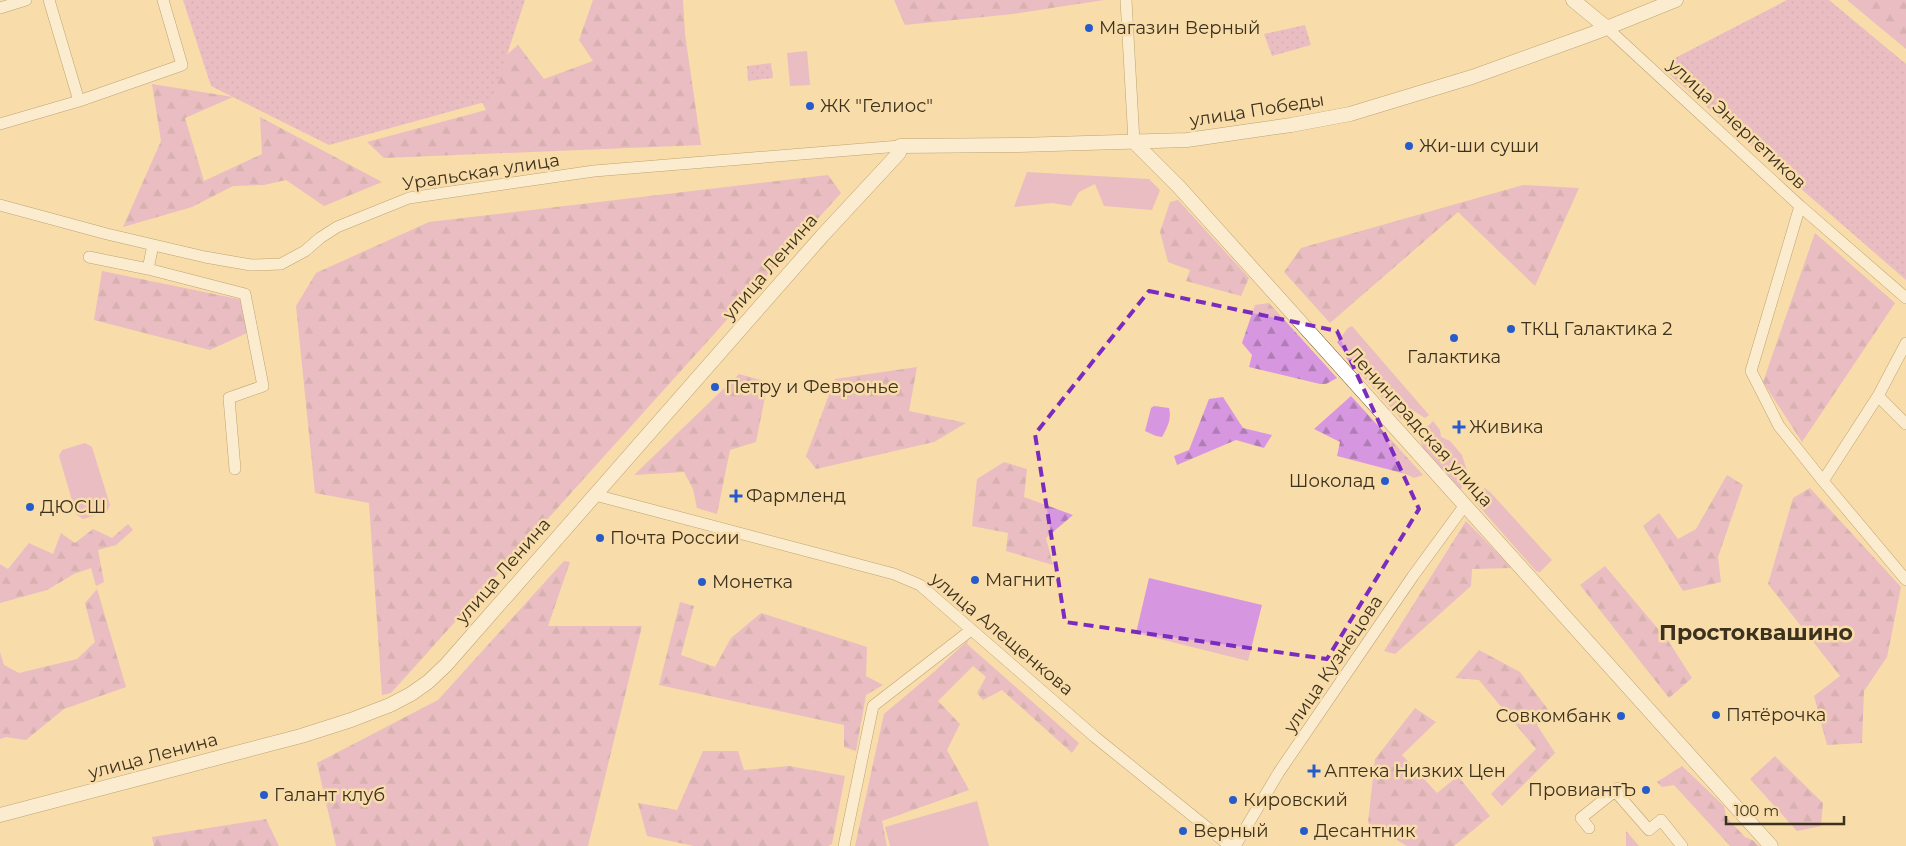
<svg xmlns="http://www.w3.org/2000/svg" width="1906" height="846" font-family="Montserrat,sans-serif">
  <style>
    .grass { fill: #d797e0 }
    .forest { fill: url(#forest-firs) }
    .park { fill: url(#park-dots) }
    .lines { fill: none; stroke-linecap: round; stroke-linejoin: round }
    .minor-casing { stroke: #765e2f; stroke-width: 12 }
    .major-casing { stroke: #765e2f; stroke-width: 15 }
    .minor { stroke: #fff; stroke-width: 11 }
    .major { stroke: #fff; stroke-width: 14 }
    .marked { fill: none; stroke: #7b2cbf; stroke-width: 4; stroke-dasharray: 10 6; stroke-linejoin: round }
    .poi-dot { fill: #265cca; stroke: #f8dcaa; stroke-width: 2 }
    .labels { text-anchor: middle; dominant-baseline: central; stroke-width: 5; stroke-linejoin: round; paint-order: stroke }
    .poi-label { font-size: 18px; fill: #3c311d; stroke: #f8dcaa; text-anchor: start }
    .street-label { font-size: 18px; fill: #3c311d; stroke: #f8dcaa }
    .district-label { font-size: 22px; font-weight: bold; fill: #3c311d; stroke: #f8dcaa }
  </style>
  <defs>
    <pattern id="forest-firs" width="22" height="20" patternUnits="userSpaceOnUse" patternTransform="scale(1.25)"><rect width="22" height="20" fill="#d797e0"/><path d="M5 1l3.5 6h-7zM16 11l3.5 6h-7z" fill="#b07cb5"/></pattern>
    <pattern id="park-dots" width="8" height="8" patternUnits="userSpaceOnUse" patternTransform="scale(1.25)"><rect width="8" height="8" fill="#d797e0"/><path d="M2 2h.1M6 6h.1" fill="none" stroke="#b07cb5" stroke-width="1.8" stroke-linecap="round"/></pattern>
  </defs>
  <rect width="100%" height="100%" fill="#f8dcaa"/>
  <path class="grass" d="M 807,51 L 810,85 L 790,86 L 787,53 Z
    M 1027,172 L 1149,179 L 1160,190 L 1152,210 L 1104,206 L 1095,184 L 1079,192 L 1071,206 L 1052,203 L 1014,207 Z
    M 1352,326 L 1429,415 L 1425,418 L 1414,411 L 1407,419 L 1402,420 L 1346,358 L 1345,353 L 1337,342 L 1348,328 Z
    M 1154,406 L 1169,408 C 1172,419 1167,428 1162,437 L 1156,436 L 1145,431 L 1151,408 Z
    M 1433,421 L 1440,430 L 1441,437 L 1450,441 L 1462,455 L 1469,477 L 1460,490 L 1423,448 L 1420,439 L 1431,432 L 1427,427 Z
    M 85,443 L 92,447 L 110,505 L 107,512 L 83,519 L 76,514 L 59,456 L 62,450 Z
    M 1485,488 L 1492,494 L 1552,560 L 1540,572 L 1536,571 L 1477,504 C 1476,497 1478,492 1485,488 Z
    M 1149,578 L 1262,605 L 1248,661 L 1136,633 Z
    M 977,801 L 989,846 L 890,846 L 885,827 Z"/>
  <path class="forest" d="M 593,0 L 683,0 L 685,34 L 701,145 L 384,158 L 367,142 L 486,110 L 473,84 L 518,45 L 544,79 L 593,61 L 579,40 Z
    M 894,0 L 1104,0 L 1013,14 L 905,25 Z
    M 1847,0 L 1906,0 L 1906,49 Z
    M 152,84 L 233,97 L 185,118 L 204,181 L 262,154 L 260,117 L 382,182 L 324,206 L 286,180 L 264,185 L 233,186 L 192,207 L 123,227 L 161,141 Z
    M 828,175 L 841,193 L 391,693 L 382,695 L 369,503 L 315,493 L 296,306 L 316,273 L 429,222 Z
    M 1523,185 L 1579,188 L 1535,286 L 1458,212 L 1330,323 L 1284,272 L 1301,248 Z
    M 1178,200 L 1249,278 L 1241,296 L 1186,281 L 1190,270 L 1168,262 L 1160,232 L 1170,202 Z
    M 1815,233 L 1895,303 L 1802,442 L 1763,382 Z
    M 102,271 L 248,301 L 249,332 L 210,350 L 94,320 Z
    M 1269,303 L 1337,378 L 1326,384 L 1320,384 L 1249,367 L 1252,355 L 1242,343 L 1255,305 Z
    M 917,367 L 909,411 L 966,423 L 934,442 L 816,469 L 806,456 L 835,379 Z
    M 739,374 L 768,382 L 756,442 L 730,450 L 717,514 L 697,508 L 693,489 L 684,472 L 634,475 Z
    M 1351,396 L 1423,475 L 1414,478 L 1406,474 L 1337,456 L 1340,442 L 1314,429 Z
    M 1223,397 L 1243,428 L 1272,435 L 1264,448 L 1236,440 L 1177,465 L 1174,456 L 1189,450 L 1209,399 Z
    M 1004,462 L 1027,469 L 1024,497 L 1073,515 L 1046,538 L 1053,565 L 1006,551 L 1008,533 L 972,526 L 977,479 Z
    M 1727,475 L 1743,485 L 1718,557 L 1721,582 L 1683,591 L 1643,526 L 1659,513 L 1678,539 L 1696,529 Z
    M 1810,488 L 1901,587 L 1887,657 L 1864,691 L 1862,743 L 1827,745 L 1814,696 L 1840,676 L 1768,584 L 1793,498 Z
    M 1466,521 L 1512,568 L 1472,569 L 1471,586 L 1395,654 L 1384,651 Z
    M 128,524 L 133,530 L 116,545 L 98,550 L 104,582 L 96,586 L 91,568 L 74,574 L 47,590 L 0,603 L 0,564 L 8,569 L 29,543 L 53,554 L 61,533 L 75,543 L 93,529 L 112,538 Z
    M 564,561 L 570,562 L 548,626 L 642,626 L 588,846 L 336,846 L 317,763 L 438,700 Z
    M 1605,566 L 1669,642 L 1692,678 L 1669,698 L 1580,585 Z
    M 97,589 L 126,687 L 64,709 L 26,740 L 6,737 L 0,739 L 0,652 L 4,665 L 19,673 L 77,659 L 95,642 L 85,603 Z
    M 680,602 L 694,606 L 681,655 L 715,667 L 731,638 L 761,613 L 867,647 L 866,676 L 883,685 L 866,695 L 856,751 L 844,747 L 844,725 L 659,685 Z
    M 968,640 L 967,644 L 1079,743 L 1072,753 L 1002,690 L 983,700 L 977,693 L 986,677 L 973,666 L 938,701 L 960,724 L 947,750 L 969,790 L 882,821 L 887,846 L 855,846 L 884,714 L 935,671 Z
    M 1479,650 L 1520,672 L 1549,711 L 1537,725 L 1555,753 L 1502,806 L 1491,794 L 1536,749 L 1479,680 L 1455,678 Z
    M 1415,708 L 1436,722 L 1402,755 L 1437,793 L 1458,776 L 1490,816 L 1454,846 L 1407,846 L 1368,823 L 1375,759 Z
    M 703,751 L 738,751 L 744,770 L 789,766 L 845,776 L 832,844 L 828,846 L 694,846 L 647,836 L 638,803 L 677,810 Z
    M 1775,756 L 1823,803 L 1821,826 L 1797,831 L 1750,779 Z
    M 1682,766 L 1724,806 L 1726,817 L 1745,837 L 1754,841 L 1759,846 L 1730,846 L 1674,785 L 1662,787 L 1657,782 Z
    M 266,819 L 279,846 L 154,846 L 152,837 Z
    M 1626,831 L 1639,846 L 1626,846 Z"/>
  <path class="park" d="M 183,0 L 525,0 L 492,100 L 329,145 L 211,86 Z
    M 1787,0 L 1829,0 L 1906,64 L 1906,280 L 1669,74 L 1675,58 Z
    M 1305,25 L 1311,45 L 1272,56 L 1264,34 Z
    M 771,63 L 773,78 L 748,81 L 747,66 Z"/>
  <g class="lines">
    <g class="minor-casing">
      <path id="minor" d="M 49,0 L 79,101
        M 1126,0 L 1134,142
        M 0,8 L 26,0
        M 1607,28 L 1800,206 L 1751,371 L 1779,426 L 1823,481 L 1906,580
        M 0,124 L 79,101 L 182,65 L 163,0
        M 0,205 L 107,234 L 205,257 L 251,265 L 281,264 L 305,251 L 320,238 L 337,227 L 409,198 L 594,171 L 900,146
        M 1800,206 L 1906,298
        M 89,257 L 148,269 L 153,245
        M 148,269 L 245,294 L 263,386 L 229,398 L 235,469
        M 1878,396 L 1906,424
        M 1823,481 L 1878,396 L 1906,343
        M 595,495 L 894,574 L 920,585 L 1095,737 L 1230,846
        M 1618,788 L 1615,791 L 1649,830 L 1661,820 L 1682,846
        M 1589,828 L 1581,818 L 1615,791
        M 844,846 L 873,706 L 971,630
        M 1235,846 L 1279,772 L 1413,576 L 1465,505"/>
    </g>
    <g class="major-casing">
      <path id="major" d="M 1573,0 L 1607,28
        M 1134,142 L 1179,187 L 1771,846
        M 0,815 L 301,736 L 351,720 L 390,705 L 411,694 L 428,682 L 446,665 L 822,236 L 899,153 L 900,146 L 1019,145 L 1187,140 L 1291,125 L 1350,114 L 1472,77 L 1594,33 L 1676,0"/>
    </g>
    <use href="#minor" class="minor"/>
    <use href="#major" class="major"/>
  </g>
  <path d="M0 0H1906V846H0ZM 1149,291 L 1337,331 L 1419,509 L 1327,659 L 1065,622 L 1035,434 Z" fill="#f8dcaa" fill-opacity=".55" fill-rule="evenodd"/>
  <path class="marked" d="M 1149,291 L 1337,331 L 1419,509 L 1327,659 L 1065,622 L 1035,434 Z"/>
  <g class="poi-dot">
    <circle cx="1089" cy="28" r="5"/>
    <circle cx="810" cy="106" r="5"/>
    <circle cx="1409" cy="146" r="5"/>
    <circle cx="1511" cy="329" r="5"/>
    <circle cx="1454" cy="338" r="5"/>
    <circle cx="715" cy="387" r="5"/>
    <path d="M1456.5 419.5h5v5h5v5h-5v5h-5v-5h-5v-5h5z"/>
    <circle cx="1385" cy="481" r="5"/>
    <path d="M733.5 488.5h5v5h5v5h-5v5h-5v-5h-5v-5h5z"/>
    <circle cx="30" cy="507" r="5"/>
    <circle cx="600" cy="538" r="5"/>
    <circle cx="975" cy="580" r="5"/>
    <circle cx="702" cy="582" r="5"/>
    <circle cx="1716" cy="715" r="5"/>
    <circle cx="1621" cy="716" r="5"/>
    <path d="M1311.5 763.5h5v5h5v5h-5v5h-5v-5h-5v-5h5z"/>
    <circle cx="1646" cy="790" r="5"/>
    <circle cx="264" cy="795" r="5"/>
    <circle cx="1233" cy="800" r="5"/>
    <circle cx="1183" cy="831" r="5"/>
    <circle cx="1304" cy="831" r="5"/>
  </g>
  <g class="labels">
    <g class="poi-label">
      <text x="1099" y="28">Магазин Верный</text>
      <text x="820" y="106">ЖК "Гелиос"</text>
      <text x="1419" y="146">Жи-ши суши</text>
      <text x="1521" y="329">ТКЦ Галактика 2</text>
      <text x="1454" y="357" text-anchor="middle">Галактика</text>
      <text x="725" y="387">Петру и Февронье</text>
      <text x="1469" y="427">Живика</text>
      <text x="1375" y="481" text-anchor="end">Шоколад</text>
      <text x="746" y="496">Фармленд</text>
      <text x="40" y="507">ДЮСШ</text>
      <text x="610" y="538">Почта России</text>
      <text x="985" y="580">Магнит</text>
      <text x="712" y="582">Монетка</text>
      <text x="1726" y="715">Пятёрочка</text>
      <text x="1611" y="716" text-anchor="end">Совкомбанк</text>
      <text x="1324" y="771">Аптека Низких Цен</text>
      <text x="1636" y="790" text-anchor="end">ПровиантЪ</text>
      <text x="274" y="795">Галант клуб</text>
      <text x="1243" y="800">Кировский</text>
      <text x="1193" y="831">Верный</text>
      <text x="1314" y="831">Десантник</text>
    </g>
    <g class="street-label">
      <text transform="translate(1257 110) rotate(-9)">улица Победы</text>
      <text transform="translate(1737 124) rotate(43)">улица Энергетиков</text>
      <text transform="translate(481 172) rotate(-9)">Уральская улица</text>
      <text transform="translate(770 267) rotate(-49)">улица Ленина</text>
      <text transform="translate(1420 427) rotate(48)">Ленинградская улица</text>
      <text transform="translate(503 571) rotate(-49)">улица Ленина</text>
      <text transform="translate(1002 634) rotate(40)">улица Алещенкова</text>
      <text transform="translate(1333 664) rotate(-56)">улица Кузнецова</text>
      <text transform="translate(153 756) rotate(-15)">улица Ленина</text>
    </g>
    <g class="district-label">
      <text x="1756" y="632">Простоквашино</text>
    </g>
  </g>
  <path d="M1726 816v8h118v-8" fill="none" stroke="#3c311d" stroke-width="2.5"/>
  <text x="1734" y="816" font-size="15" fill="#3c311d" stroke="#f8dcaa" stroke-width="4" paint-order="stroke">100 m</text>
</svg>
